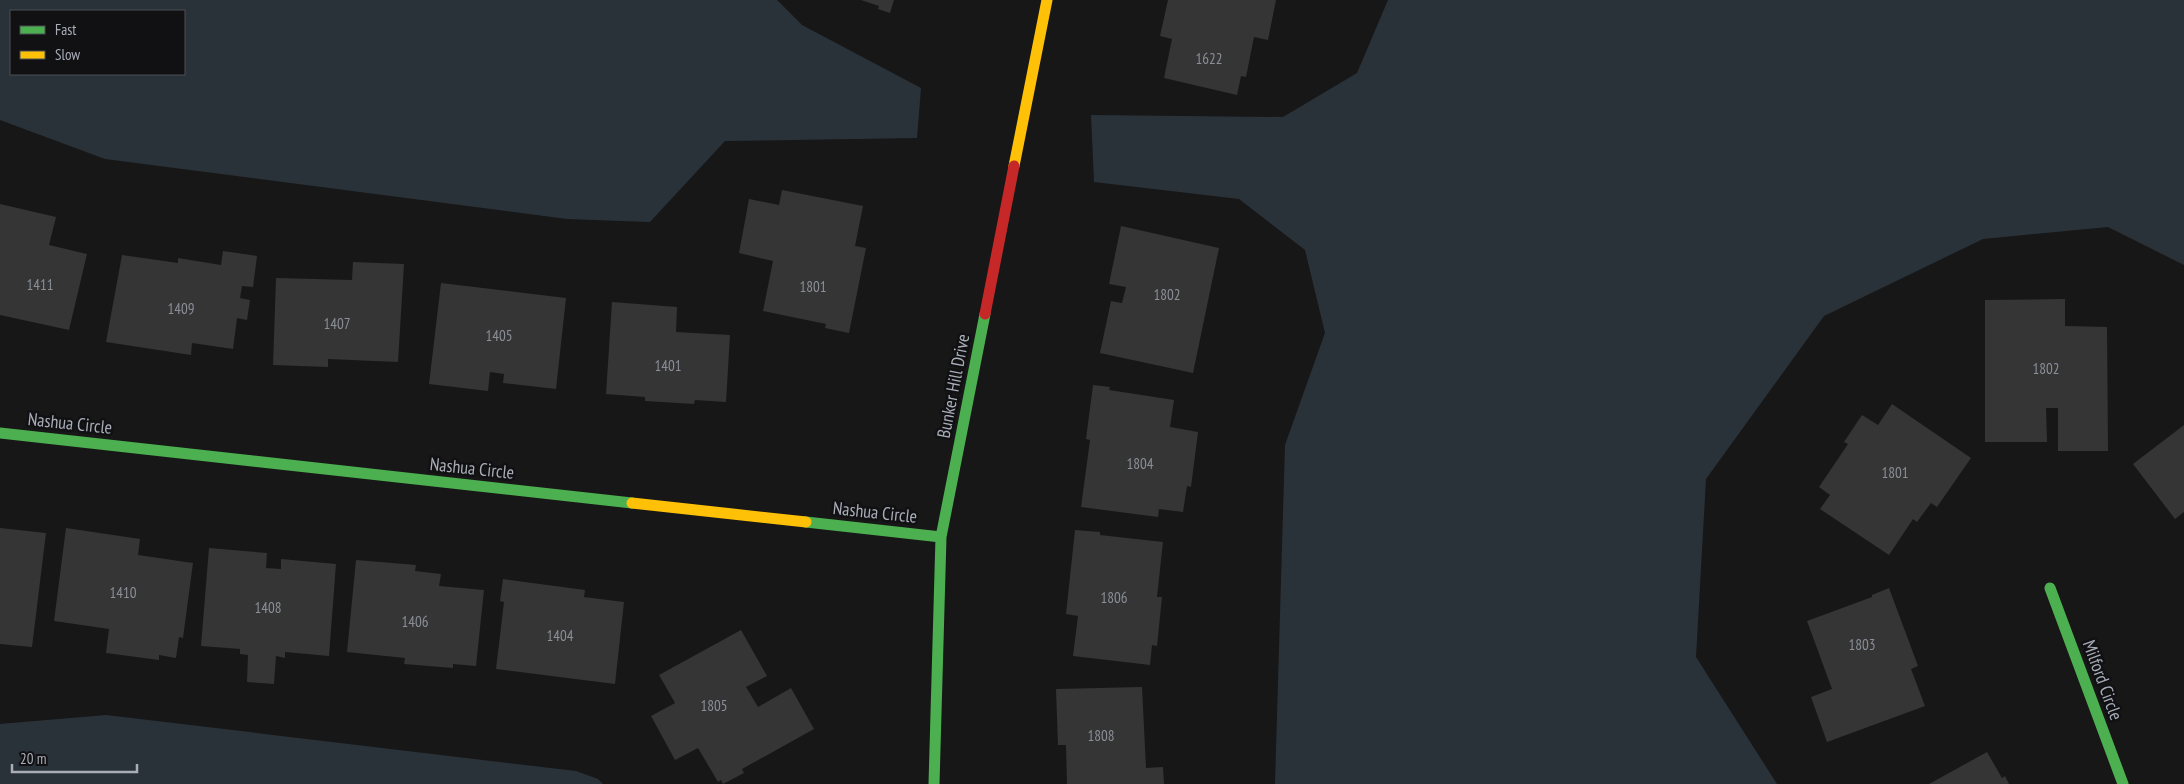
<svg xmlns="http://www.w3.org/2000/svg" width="2184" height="784" font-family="'PT Sans Narrow',sans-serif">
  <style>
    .water { fill: #2a3239; fill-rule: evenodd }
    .building { fill: #353536 }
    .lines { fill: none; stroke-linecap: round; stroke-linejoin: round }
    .fast { stroke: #4caf50; stroke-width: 11 }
    .slow { stroke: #ffc107; stroke-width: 11 }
    .jam { stroke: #c62828; stroke-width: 11 }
    .labels { text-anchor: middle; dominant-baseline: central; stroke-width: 5; stroke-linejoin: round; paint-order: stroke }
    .number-label { font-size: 15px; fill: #8b8f98 }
    .street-label { font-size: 18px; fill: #a8adb8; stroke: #111113 }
  </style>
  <rect width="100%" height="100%" fill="#171717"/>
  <path class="water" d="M 0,0 L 777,0 L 802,25 L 921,88 L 917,138 L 725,141 L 650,222 L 567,219 L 105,159 L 0,120 ZM 184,11 L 184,74 L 11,74 L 11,11 Z
    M 1388,0 L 2184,0 L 2184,265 L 2108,227 L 1983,239 L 1824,316 L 1706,479 L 1696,657 L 1777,784 L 1275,784 L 1285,445 L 1325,333 L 1305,250 L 1239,199 L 1094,182 L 1091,115 L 1283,117 L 1357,73 Z
    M 106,715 L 576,771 L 598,779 L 603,784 L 0,784 L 0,724 Z"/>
  <path class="building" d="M 861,0 L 894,0 L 890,13 L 878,9 L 879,6 Z
    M 1168,0 L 1276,0 L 1268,40 L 1254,37 L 1246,77 L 1241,76 L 1237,95 L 1164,78 L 1172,39 L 1160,36 Z
    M 782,190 L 863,206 L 855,246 L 866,248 L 849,333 L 825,328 L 826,324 L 763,311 L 773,261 L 739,253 L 749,199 L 779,205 Z
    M 0,204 L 56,217 L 49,245 L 87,254 L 69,330 L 0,315 Z
    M 1121,226 L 1219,248 L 1193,373 L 1100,353 L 1111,301 L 1122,303 L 1126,287 L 1109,284 Z
    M 223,251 L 257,256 L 253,287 L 242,286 L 240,298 L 250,300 L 247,320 L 237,318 L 233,349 L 192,343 L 191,355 L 106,342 L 122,255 L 178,263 L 178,258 L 221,265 Z
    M 353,262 L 404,264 L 398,362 L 328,359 L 328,367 L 273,365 L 276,278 L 352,280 Z
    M 441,283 L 566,298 L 556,389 L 503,383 L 504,374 L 490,372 L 488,391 L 429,384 Z
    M 2065,299 L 2065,326 L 2107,327 L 2108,451 L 2058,451 L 2058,408 L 2046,408 L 2047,442 L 1985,442 L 1985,300 Z
    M 612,302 L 677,307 L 676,332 L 730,335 L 726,402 L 695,400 L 694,404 L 645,401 L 645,397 L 606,394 Z
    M 1093,385 L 1110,387 L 1109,390 L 1174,400 L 1170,427 L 1198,432 L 1191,487 L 1187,486 L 1183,512 L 1159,509 L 1158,517 L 1081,507 L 1090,440 L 1086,439 Z
    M 1892,404 L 1971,458 L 1937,507 L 1931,503 L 1917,522 L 1913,519 L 1889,555 L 1820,509 L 1830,495 L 1819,487 L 1848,444 L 1844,442 L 1862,415 L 1878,425 Z
    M 2184,425 L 2184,512 L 2175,519 L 2133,464 Z
    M 0,528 L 46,533 L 32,647 L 0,644 Z
    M 66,528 L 140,539 L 138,555 L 193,563 L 183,638 L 179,637 L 176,658 L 159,655 L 159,660 L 106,653 L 109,629 L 54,621 Z
    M 1075,530 L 1100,532 L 1100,535 L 1163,542 L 1157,597 L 1162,597 L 1157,646 L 1152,645 L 1150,665 L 1073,656 L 1078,616 L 1066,614 Z
    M 209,548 L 267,553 L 266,568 L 281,569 L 281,559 L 336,564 L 329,656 L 285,652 L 285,658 L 276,656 L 274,684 L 247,682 L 248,655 L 240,654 L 240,649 L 201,646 Z
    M 356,560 L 416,565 L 415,571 L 441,574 L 439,586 L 484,590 L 476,666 L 453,664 L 453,668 L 404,664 L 405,658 L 347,652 Z
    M 503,579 L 585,590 L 584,597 L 624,602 L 615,684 L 496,669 L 504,602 L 500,601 Z
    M 1889,588 L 1918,666 L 1911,669 L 1925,706 L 1827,742 L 1811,697 L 1832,689 L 1807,621 L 1872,597 L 1872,595 Z
    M 741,630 L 767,676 L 746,687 L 758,707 L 791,688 L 814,729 L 742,769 L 744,773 L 723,784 L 721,780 L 718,782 L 698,748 L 675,760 L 651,716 L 675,703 L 659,675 Z
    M 1142,687 L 1146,768 L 1163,767 L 1164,784 L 1067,784 L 1066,745 L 1058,745 L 1056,689 Z
    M 1987,752 L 2002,778 L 2005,776 L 2009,784 L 1929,784 Z"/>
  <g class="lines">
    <path class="fast" d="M 0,433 L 632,503
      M 806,522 L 941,537
      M 2050,588 L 2123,784
      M 934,784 L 941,537 L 985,314"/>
    <path class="slow" d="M 1014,166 L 1047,0
      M 632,503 L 806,522"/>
    <path class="jam" d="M 985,314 L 1014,166"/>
  </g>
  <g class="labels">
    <g class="number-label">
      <text x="1209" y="58">1622</text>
      <text x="40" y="284">1411</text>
      <text x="813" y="286">1801</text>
      <text x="1167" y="294">1802</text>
      <text x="181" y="308">1409</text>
      <text x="337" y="323">1407</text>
      <text x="499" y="335">1405</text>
      <text x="668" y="365">1401</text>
      <text x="2046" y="368">1802</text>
      <text x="1140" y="463">1804</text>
      <text x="1895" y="472">1801</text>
      <text x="123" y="592">1410</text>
      <text x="1114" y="597">1806</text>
      <text x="268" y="607">1408</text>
      <text x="415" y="621">1406</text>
      <text x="560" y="635">1404</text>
      <text x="1862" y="644">1803</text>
      <text x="714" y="705">1805</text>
      <text x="1101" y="735">1808</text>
    </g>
    <g class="street-label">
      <text transform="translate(953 386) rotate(-79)">Bunker Hill Drive</text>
      <text transform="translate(70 423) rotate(6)">Nashua Circle</text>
      <text transform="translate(472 468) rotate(6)">Nashua Circle</text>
      <text transform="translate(875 512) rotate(6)">Nashua Circle</text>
      <text transform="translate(2103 680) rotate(70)">Milford Circle</text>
    </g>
  </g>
  <rect x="10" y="10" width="175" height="65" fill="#111113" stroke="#4d4f55"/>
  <rect x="20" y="26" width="25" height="8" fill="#4caf50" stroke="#4d4f55"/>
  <text x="55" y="35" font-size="15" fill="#a8adb8">Fast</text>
  <rect x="20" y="51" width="25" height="8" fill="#ffc107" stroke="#4d4f55"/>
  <text x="55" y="60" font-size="15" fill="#a8adb8">Slow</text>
  <path d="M12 764v8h125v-8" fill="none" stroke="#a8adb8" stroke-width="2.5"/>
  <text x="20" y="764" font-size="15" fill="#a8adb8" stroke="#111113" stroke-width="4" paint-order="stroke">20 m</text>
</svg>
